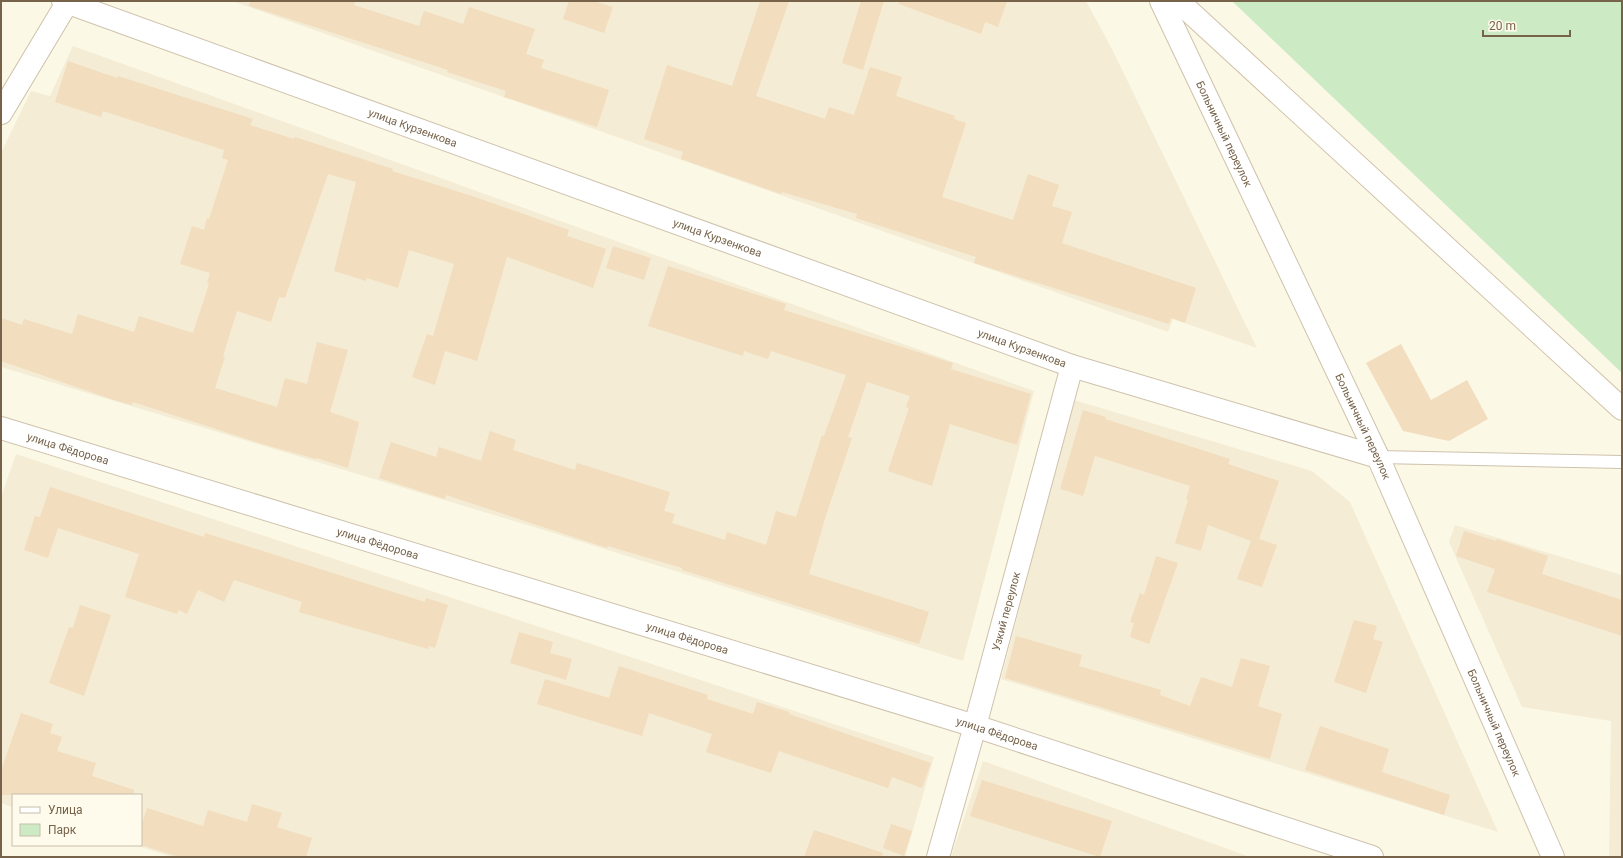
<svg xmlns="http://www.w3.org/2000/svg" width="1623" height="858" font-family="Roboto,sans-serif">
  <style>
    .residential { fill: #f4ecd4 }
    .green { fill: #cceac4 }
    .building { fill: #f2ddbe }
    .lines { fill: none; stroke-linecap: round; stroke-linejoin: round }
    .lane-casing { stroke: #cec2ac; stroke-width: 14 }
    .street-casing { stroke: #cec2ac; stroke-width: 24 }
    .secondary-casing { stroke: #d1c3a9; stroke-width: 24 }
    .lane { stroke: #fff; stroke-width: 12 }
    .street { stroke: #fff; stroke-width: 22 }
    .secondary { stroke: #fff; stroke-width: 22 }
    .labels { text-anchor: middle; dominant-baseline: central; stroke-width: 3; stroke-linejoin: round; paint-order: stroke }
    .street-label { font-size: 11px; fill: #76634a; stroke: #fffbec }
  </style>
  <rect width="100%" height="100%" fill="#fcf8e6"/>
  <path class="residential" d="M 232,1 L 1086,1 L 1112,49 L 1257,348 L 1173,319 L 1168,332 Z
    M 73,46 L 1034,391 L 963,661 L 534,527 L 1,367 L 1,153 L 31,91 L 50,96 Z
    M 1074,400 L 1312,471 L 1350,502 L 1498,832 L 1001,679 Z
    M 16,454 L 934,757 L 905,857 L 172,857 L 135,845 L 141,845 L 141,795 L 13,795 L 13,807 L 1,803 L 1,497 Z
    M 1455,525 L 1622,575 L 1622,857 L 1609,857 L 1611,721 L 1522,707 L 1449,542 Z
    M 983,761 L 1250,857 L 951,857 Z"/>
  <path class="green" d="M 1232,1 L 1622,1 L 1622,373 Z"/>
  <path class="building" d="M 250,1 L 356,1 L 354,5 L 419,26 L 424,11 L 463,24 L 469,7 L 535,29 L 526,54 L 544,60 L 541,68 L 609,90 L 597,127 L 504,97 L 506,91 L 447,72 L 448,70 L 249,6 Z
    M 569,1 L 593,1 L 613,7 L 604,33 L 563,19 Z
    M 760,1 L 789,1 L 756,96 L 825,119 L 829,107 L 854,115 L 870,67 L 902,77 L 896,96 L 955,116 L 954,119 L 966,123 L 942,197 L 1013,220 L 1028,174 L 1059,185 L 1052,206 L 1072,212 L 1062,243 L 1196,288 L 1185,323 L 1171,318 L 1169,324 L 974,263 L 976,257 L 856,218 L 857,214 L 782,192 L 781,194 L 681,159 L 683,152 L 644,139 L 667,65 L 732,86 Z
    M 861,1 L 884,1 L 863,70 L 842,63 Z
    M 899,1 L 1007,1 L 998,27 L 985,22 L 981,34 L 899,4 Z
    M 68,61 L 117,78 L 118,76 L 253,119 L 250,125 L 294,139 L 295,137 L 393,169 L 392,171 L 472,196 L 569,230 L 567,236 L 606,249 L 593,288 L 507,257 L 477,361 L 445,351 L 435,385 L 412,377 L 427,334 L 433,336 L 454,264 L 409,250 L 398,288 L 367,278 L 366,281 L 334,271 L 356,182 L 328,174 L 285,298 L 279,297 L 271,322 L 237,311 L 223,356 L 225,357 L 215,388 L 277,407 L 285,378 L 307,384 L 317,342 L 348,350 L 330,412 L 359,422 L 348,468 L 317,458 L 316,459 L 262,444 L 133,402 L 132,405 L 114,400 L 1,361 L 1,318 L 22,325 L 24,319 L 72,334 L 78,314 L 134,332 L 139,316 L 193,333 L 209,284 L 207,283 L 210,273 L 180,264 L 192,226 L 204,230 L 207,218 L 209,219 L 228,160 L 222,158 L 224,150 L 103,111 L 101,117 L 55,102 Z
    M 613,246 L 651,258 L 644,280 L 606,268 Z
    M 668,266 L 786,304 L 784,310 L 953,363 L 951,369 L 1031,394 L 1017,445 L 950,424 L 932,486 L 888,471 L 909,408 L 906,407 L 910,396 L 867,382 L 848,437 L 852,438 L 826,515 L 809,574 L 929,612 L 919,644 L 682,570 L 682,568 L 608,546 L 607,548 L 446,495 L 445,499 L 379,478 L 391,442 L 436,457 L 439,447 L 481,461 L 490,431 L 516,440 L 513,450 L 575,470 L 577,463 L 670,492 L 664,511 L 675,514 L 672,523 L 725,540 L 727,532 L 766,545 L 776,511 L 796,517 L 822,435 L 824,436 L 846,375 L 771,351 L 768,359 L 744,351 L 743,356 L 648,326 Z
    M 1401,344 L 1431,400 L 1467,380 L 1488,419 L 1449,441 L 1403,431 L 1366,363 Z
    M 1083,410 L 1106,417 L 1105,419 L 1230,459 L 1228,464 L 1279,481 L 1259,539 L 1277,545 L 1262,587 L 1237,579 L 1251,541 L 1208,525 L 1201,551 L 1175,543 L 1188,500 L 1186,499 L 1190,486 L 1095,456 L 1083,496 L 1060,489 Z
    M 50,487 L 204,537 L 205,533 L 425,602 L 426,598 L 448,605 L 435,648 L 429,646 L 428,649 L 299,612 L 302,602 L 234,580 L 224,602 L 198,590 L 187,614 L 179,610 L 177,614 L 125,597 L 139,554 L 58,528 L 48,558 L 24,550 L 35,516 L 40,517 Z
    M 1464,531 L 1496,541 L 1497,539 L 1548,556 L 1542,574 L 1622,600 L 1622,636 L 1487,592 L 1495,569 L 1456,556 Z
    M 1156,556 L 1178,563 L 1149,644 L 1130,637 L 1134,623 L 1130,622 L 1140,593 L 1144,595 Z
    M 80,605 L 111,615 L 84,696 L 49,683 L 69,627 L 73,628 Z
    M 1354,620 L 1377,626 L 1373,639 L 1383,642 L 1366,693 L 1334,682 Z
    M 519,632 L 553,642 L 550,653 L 572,659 L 566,680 L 510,663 Z
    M 1016,636 L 1082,655 L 1079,666 L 1161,690 L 1160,695 L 1190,706 L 1201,677 L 1232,687 L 1241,658 L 1270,666 L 1258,706 L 1282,714 L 1270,759 L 1005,678 Z
    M 619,666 L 708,695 L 707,699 L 753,714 L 757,702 L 789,712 L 789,714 L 931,763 L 922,788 L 892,777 L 888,788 L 779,751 L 771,773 L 706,752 L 712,734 L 649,713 L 642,736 L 537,704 L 545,679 L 609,698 Z
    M 21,713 L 53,724 L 50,733 L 62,737 L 57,751 L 96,763 L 92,776 L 134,790 L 134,795 L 1,795 L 1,771 Z
    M 1320,726 L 1389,749 L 1382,772 L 1450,795 L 1444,815 L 1305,770 Z
    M 982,780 L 1112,821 L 1100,857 L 970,816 Z
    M 252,804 L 282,813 L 277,827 L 312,838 L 306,857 L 179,857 L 141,845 L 141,826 L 147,808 L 203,826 L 208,810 L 247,822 Z
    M 891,824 L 912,831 L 904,856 L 883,848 Z
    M 814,830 L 883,853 L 882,857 L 804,857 Z"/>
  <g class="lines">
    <g class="lane-casing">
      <path id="lane" d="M 1378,457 L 1622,462"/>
    </g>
    <g class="street-casing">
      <g id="street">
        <path id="s1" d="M 63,1 L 1072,366 L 1378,457"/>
        <path id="s2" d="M 1161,1 L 1378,457 L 1553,857"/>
        <path d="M 1,113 L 67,3"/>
        <path id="s3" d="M 1,428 L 975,726 L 1372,857"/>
        <path id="s4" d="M 938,857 L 975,726 L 1072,366"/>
      </g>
    </g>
    <g class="secondary-casing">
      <path id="secondary" d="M 1178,1 L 1622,409"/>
    </g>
    <use href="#lane" class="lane"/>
    <use href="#street" class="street"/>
    <use href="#secondary" class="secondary"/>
  </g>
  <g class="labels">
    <g class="street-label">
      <text stroke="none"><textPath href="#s1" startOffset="372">улица Курзенкова</textPath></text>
      <text stroke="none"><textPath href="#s2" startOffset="147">Больничный переулок</textPath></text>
      <text stroke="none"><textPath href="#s1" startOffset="696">улица Курзенкова</textPath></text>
      <text stroke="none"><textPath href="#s1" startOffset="1020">улица Курзенкова</textPath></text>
      <text stroke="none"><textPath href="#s2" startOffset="471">Больничный переулок</textPath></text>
      <text stroke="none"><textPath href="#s3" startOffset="70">улица Фёдорова</textPath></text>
      <text stroke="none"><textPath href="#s3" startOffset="394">улица Фёдорова</textPath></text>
      <text stroke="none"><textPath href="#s4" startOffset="255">Узкий переулок</textPath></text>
      <text stroke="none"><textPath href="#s3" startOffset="718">улица Фёдорова</textPath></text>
      <text stroke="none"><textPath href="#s2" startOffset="795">Больничный переулок</textPath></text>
      <text stroke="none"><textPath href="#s3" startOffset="1042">улица Фёдорова</textPath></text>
    </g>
  </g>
  <rect width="1623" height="858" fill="none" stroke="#76634a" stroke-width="4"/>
  <rect x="12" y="794" width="130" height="52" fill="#fffbec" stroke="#c8beab"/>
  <rect x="20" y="807" width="20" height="6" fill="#ffffff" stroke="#c8beab"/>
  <text x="48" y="814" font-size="12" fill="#76634a">Улица</text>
  <rect x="20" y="824" width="20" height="12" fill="#cceac4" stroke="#c8beab"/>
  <text x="48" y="834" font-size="12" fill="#76634a">Парк</text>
  <path d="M1483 30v6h87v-6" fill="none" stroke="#76634a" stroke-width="2"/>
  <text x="1489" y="30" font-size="12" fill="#76634a" stroke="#fffbec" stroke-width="3" paint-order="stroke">20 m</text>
</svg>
